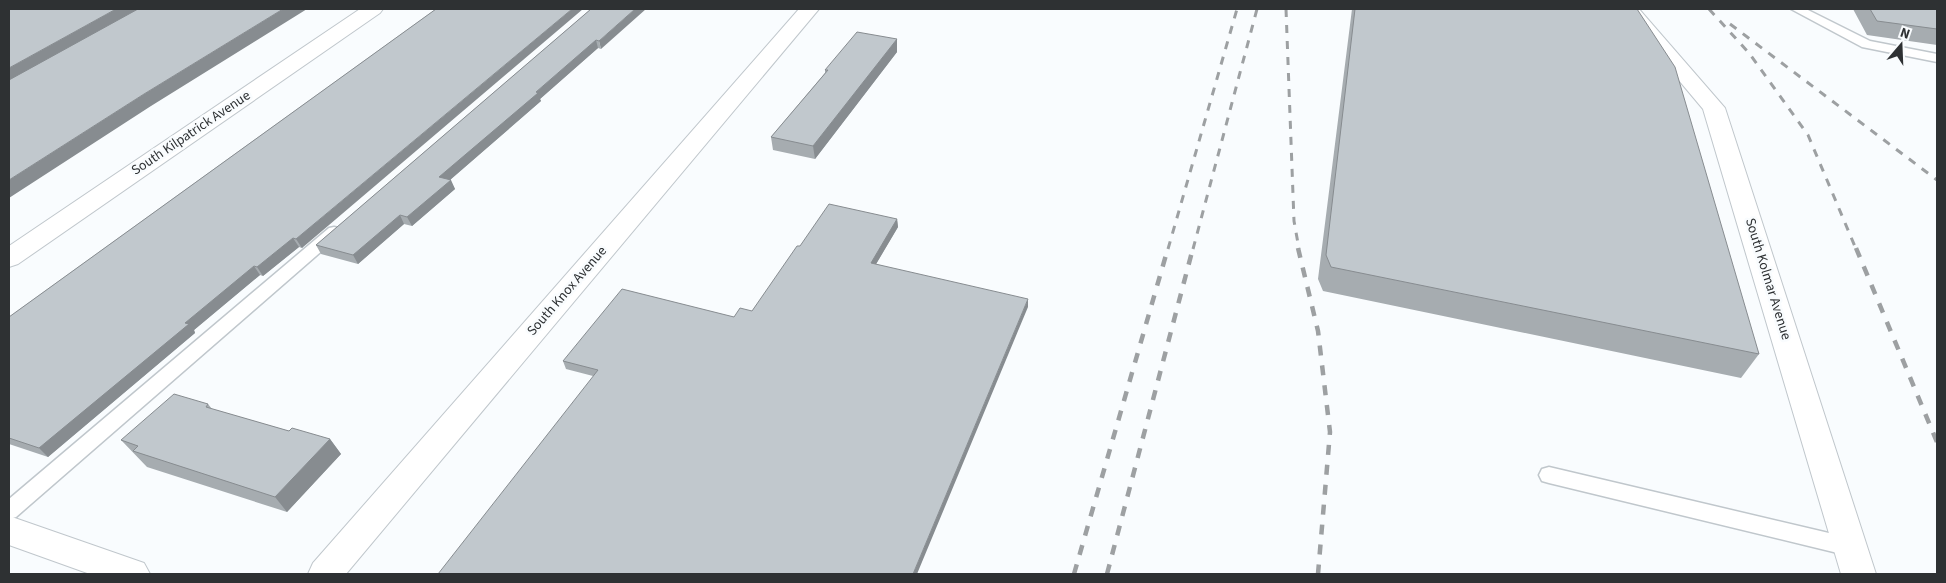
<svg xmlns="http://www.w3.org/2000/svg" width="1946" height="583" font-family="'Source Sans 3',sans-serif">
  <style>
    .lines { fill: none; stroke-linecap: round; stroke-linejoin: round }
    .lane-casing { stroke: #c0c7cc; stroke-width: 3 }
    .street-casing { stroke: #c0c7cc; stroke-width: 2 }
    .lane { fill: #fff; fill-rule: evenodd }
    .street { fill: #fff; fill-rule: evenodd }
    .rail-far1 { stroke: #9da0a2; stroke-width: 3; stroke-dasharray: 8 8; stroke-linecap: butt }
    .rail { stroke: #9da0a2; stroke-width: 4.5; stroke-dasharray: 10 10; stroke-linecap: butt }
    .wall { fill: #a6acb0 }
    .shaded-wall { fill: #878c90 }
    .building { fill: #c1c8cd; stroke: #878c90 }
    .labels { text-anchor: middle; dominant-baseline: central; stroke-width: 5; stroke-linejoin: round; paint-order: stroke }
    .street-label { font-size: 14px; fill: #2e3133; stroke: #f9fcfe }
  </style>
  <rect width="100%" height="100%" fill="#f9fcfe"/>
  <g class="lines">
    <g class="lane-casing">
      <path id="lane" d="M 1791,9 L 1806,9 L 1870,41 L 1937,54 L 1937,62 L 1862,47 Z
        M 334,227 L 339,228 L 342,232 L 339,236 L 16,517 L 9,519 L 9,499 L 329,228 Z
        M 1549,467 L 1850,538 L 1857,541 L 1860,547 L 1857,553 L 1850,556 L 1549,483 L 1542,481 L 1539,475 L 1542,469 Z"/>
    </g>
    <g class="street-casing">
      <path id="street" d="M 360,9 L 383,9 L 380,13 L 18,264 L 9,267 L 9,246 Z
        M 799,9 L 819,9 L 346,574 L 308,574 L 313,563 Z
        M 1619,9 L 1639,9 L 1725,108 L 1876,574 L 1841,574 L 1703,109 Z
        M 9,516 L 144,563 L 150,574 L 90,574 L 9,545 Z"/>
    </g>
    <use href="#lane" class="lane"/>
    <use href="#street" class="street"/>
    <path class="rail-far1" d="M 1286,9 L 1294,221 L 1299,249
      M 1709,9 L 1749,53 L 1808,135 L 1856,249
      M 1730,24 L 1937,180
      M 1168,249 L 1237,9
      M 1193,249 L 1257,9"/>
    <path class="rail" d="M 1298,248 L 1318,331 L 1330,432 L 1318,574
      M 1856,248 L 1937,442
      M 1074,574 L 1168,248
      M 1107,574 L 1193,248"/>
  </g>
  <path class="wall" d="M 436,9 L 302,248 L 299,247 L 263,276 L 260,275 L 194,330 L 195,333 L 48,457 L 9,444 L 9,317 Z
    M 591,9 L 601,49 L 598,48 L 540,99 L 541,101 L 450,180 L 455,189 L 412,226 L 404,224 L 358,264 L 321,254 L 316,245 Z
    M 1352,9 L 1637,9 L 1759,354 L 1741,378 L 1323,291 L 1318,279 Z
    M 1853,9 L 1937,9 L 1937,45 L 1867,35 Z
    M 897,39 L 897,52 L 815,159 L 773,150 L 771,137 L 825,73 L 825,70 Z
    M 897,219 L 898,227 L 876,264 L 1028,307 L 593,376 L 566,369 L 563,361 L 734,317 L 752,311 L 800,246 Z
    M 208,404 L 212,409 L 289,431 L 330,439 L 341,454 L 287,512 L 147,467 L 121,440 Z"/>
  <path class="shaded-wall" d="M 116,9 L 143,9 L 9,84 L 9,68 Z
    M 283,9 L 307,9 L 151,106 L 9,198 L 9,180 L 144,94 Z
    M 572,9 L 583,9 L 302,248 L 296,239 Z
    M 635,9 L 646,9 L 601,49 L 599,41 Z
    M 897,39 L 897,52 L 815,159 L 813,146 Z
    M 596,40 L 598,48 L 540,99 L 541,101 L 443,186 L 439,177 Z
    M 451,180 L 455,189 L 412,226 L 407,217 Z
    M 400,215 L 404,224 L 358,264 L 353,255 Z
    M 897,219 L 898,227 L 872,271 L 871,263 Z
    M 293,238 L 299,247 L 263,276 L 257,267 Z
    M 254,266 L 260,275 L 194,330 L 195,333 L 48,457 L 39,448 L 185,323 Z
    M 1028,299 L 1028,307 L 917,574 L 913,574 Z
    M 330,439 L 341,454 L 287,512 L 275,497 Z"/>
  <path class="building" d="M 9,9 L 116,9 L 9,68 Z
    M 138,9 L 283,9 L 144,94 L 9,180 L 9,80 Z
    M 436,9 L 572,9 L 296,239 L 293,238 L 257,267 L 254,266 L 185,323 L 189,324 L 39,448 L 9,438 L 9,317 Z
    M 591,9 L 635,9 L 599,41 L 596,40 L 536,92 L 538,93 L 439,177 L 451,180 L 407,217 L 400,215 L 353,255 L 316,245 Z
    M 1355,9 L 1637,9 L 1675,67 L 1759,354 L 1331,267 L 1326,255 Z
    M 1870,9 L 1937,9 L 1937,29 L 1877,21 Z
    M 857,32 L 897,39 L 813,146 L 771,137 L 828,70 L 825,70 Z
    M 829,204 L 897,219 L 871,263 L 1028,299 L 913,574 L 438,574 L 598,370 L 563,361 L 622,289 L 734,317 L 740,308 L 752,311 L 797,246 L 800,246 Z
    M 174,394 L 208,404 L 206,407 L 289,431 L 292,428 L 330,439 L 275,497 L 133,451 L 138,446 L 121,440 Z"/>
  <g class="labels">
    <g class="street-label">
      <text transform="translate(191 133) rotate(-34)">South Kilpatrick Avenue</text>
      <text transform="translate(1768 279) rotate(73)">South Kolmar Avenue</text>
      <text transform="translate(567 291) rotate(-49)">South Knox Avenue</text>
    </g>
  </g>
  <rect width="1946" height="583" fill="none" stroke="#2e3133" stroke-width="20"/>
  <g transform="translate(1901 45) rotate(19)" stroke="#f9fcfe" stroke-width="4" paint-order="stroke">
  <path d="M0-4L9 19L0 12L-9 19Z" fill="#2e3133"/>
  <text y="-8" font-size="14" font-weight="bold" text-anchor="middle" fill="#2e3133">N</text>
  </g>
</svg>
